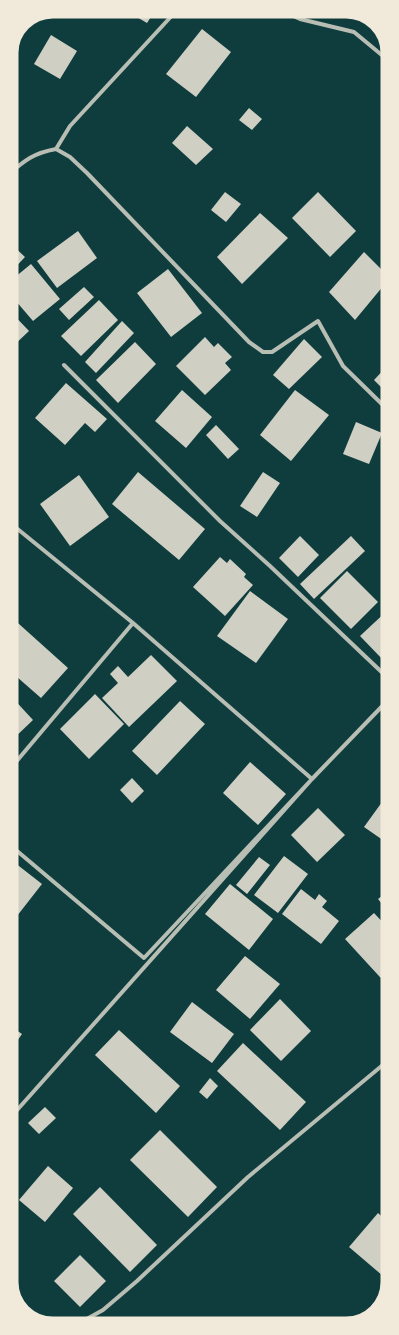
<svg xmlns="http://www.w3.org/2000/svg" width="399" height="1335" font-family="Cabin,sans-serif">
  <style>
    .building { fill: #cfcfc3 }
    .lines { fill: none; stroke-linecap: round; stroke-linejoin: round }
    .minor { stroke: #b8beb3; stroke-width: 4 }
    .rim { fill: none; stroke: #f1e9da; stroke-width: 5 }
  </style>
  <rect width="100%" height="100%" fill="#0f3d3e"/>
  <path class="building" d="M 53,9 L 66,9 L 62,17 L 50,10 Z
    M 123,9 L 156,9 L 147,23 Z
    M 202,29 L 231,52 L 196,97 L 166,74 Z
    M 51,35 L 77,51 L 60,79 L 34,64 Z
    M 249,108 L 262,119 L 252,130 L 239,120 Z
    M 187,126 L 213,149 L 196,165 L 172,143 Z
    M 225,192 L 241,204 L 226,222 L 211,210 Z
    M 318,192 L 356,231 L 330,257 L 292,218 Z
    M 260,213 L 288,238 L 242,284 L 217,257 Z
    M 78,231 L 97,258 L 57,288 L 37,261 Z
    M 9,242 L 25,257 L 9,274 Z
    M 364,252 L 389,277 L 389,279 L 355,320 L 329,292 Z
    M 31,264 L 60,299 L 33,321 L 9,293 L 9,282 Z
    M 168,269 L 202,313 L 171,337 L 137,293 Z
    M 84,287 L 94,297 L 69,320 L 59,309 Z
    M 99,300 L 118,320 L 81,356 L 61,336 Z
    M 9,310 L 29,331 L 9,350 Z
    M 122,321 L 134,333 L 96,373 L 85,362 Z
    M 205,337 L 214,347 L 218,343 L 232,357 L 225,363 L 231,370 L 205,395 L 176,366 Z
    M 304,339 L 322,357 L 289,389 L 273,375 Z
    M 135,342 L 156,364 L 118,403 L 96,380 Z
    M 389,364 L 389,395 L 374,380 Z
    M 66,383 L 107,419 L 95,432 L 85,423 L 65,445 L 35,418 Z
    M 182,390 L 212,417 L 186,448 L 155,421 Z
    M 295,390 L 329,415 L 291,461 L 260,435 Z
    M 356,422 L 382,433 L 369,464 L 343,454 Z
    M 216,425 L 239,449 L 228,459 L 206,435 Z
    M 138,472 L 205,529 L 179,560 L 112,504 Z
    M 263,472 L 280,483 L 257,517 L 240,506 Z
    M 79,475 L 109,517 L 70,546 L 40,504 Z
    M 300,536 L 319,555 L 298,577 L 279,558 Z
    M 351,536 L 365,551 L 314,599 L 300,584 Z
    M 220,557 L 227,563 L 230,559 L 246,574 L 244,577 L 253,585 L 225,616 L 193,587 Z
    M 347,571 L 378,602 L 351,629 L 320,598 Z
    M 250,591 L 288,619 L 256,663 L 217,636 Z
    M 390,608 L 390,658 L 385,662 L 360,636 Z
    M 9,615 L 68,668 L 41,698 L 9,670 Z
    M 151,655 L 177,681 L 129,727 L 102,698 L 118,683 L 110,674 L 118,666 L 128,677 Z
    M 95,694 L 124,724 L 89,759 L 60,729 Z
    M 10,695 L 33,720 L 10,742 Z
    M 180,701 L 205,724 L 157,775 L 132,751 Z
    M 250,762 L 286,794 L 258,825 L 223,793 Z
    M 132,778 L 144,791 L 132,803 L 120,790 Z
    M 390,791 L 390,845 L 364,827 Z
    M 318,808 L 345,835 L 317,862 L 291,835 Z
    M 284,856 L 308,874 L 278,913 L 254,895 Z
    M 259,857 L 270,865 L 247,894 L 236,885 Z
    M 10,859 L 42,884 L 17,916 L 10,910 Z
    M 230,884 L 273,919 L 249,950 L 205,914 Z
    M 301,889 L 315,900 L 319,894 L 327,901 L 322,907 L 339,921 L 321,944 L 282,914 Z
    M 390,890 L 390,914 L 378,899 Z
    M 374,913 L 390,930 L 390,988 L 345,939 Z
    M 245,956 L 280,984 L 250,1019 L 216,990 Z
    M 280,999 L 311,1031 L 281,1061 L 250,1030 Z
    M 192,1002 L 234,1034 L 212,1063 L 170,1032 Z
    M 10,1026 L 22,1034 L 10,1051 Z
    M 119,1030 L 180,1086 L 156,1113 L 95,1055 Z
    M 243,1043 L 306,1102 L 280,1130 L 217,1071 Z
    M 210,1078 L 218,1086 L 207,1099 L 199,1092 Z
    M 45,1107 L 56,1118 L 39,1134 L 28,1123 Z
    M 160,1130 L 217,1187 L 188,1217 L 130,1160 Z
    M 48,1166 L 73,1188 L 45,1222 L 19,1200 Z
    M 100,1187 L 157,1245 L 130,1272 L 73,1214 Z
    M 378,1213 L 390,1224 L 390,1268 L 383,1276 L 349,1247 Z
    M 80,1255 L 106,1281 L 80,1307 L 54,1281 Z"/>
  <g class="lines">
    <path class="minor" d="M 277,9 L 300,19 L 354,32 L 389,61
      M 56,149 L 70,126 L 178,9
      M 9,174 C 25,160 34,153 56,149 L 70,157 L 87,173 L 249,342 L 263,352 L 272,352 L 318,321 L 343,366 L 389,411
      M 64,365 L 220,521 L 270,566 L 390,680
      M 9,522 L 133,623 L 312,779 L 390,698
      M 10,769 L 133,623
      M 10,845 L 144,958 L 312,779 L 10,1118
      M 74,1326 L 103,1310 L 137,1281 L 248,1177 L 390,1059"/>
  </g>
  <path d="M0 0H399V1335H0ZM53 16H346A37 37 0 0 1 383 53V1282A37 37 0 0 1 346 1319H53A37 37 0 0 1 16 1282V53A37 37 0 0 1 53 16Z" fill="#f1e9da" fill-rule="evenodd"/>
  <path class="rim" d="M53 16H346A37 37 0 0 1 383 53V1282A37 37 0 0 1 346 1319H53A37 37 0 0 1 16 1282V53A37 37 0 0 1 53 16Z"/>
</svg>
